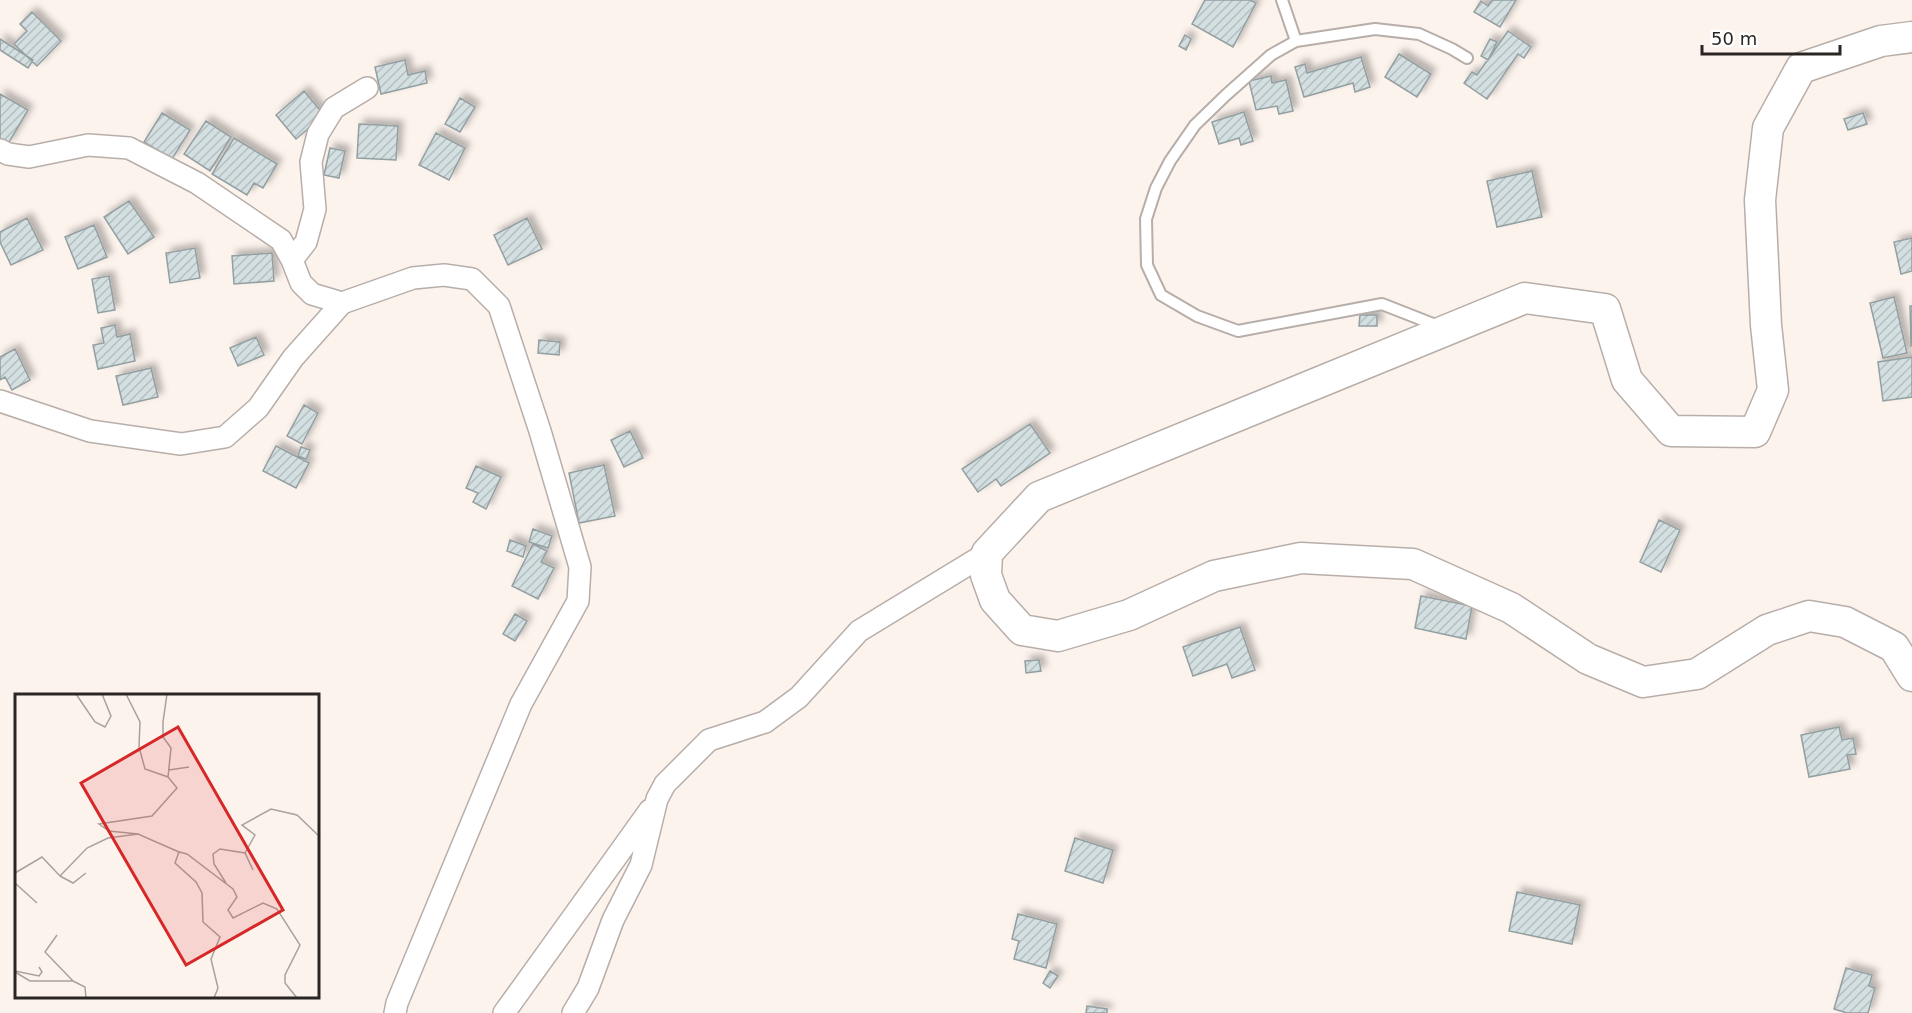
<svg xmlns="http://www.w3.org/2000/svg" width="1912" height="1013" font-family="'DejaVu Sans',sans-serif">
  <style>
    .building { fill: url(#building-hatch); stroke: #939fa0; stroke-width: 1.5; filter: url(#shadow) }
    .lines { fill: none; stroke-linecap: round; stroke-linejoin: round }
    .lane-casing { stroke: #b8aea9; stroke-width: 14 }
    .street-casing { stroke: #b8aea9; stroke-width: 24 }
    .secondary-casing { stroke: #b8aea9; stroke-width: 33 }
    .lane { stroke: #fff; stroke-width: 10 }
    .street { stroke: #fff; stroke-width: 21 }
    .secondary { stroke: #fff; stroke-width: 30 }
    .inset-road { fill: none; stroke: #a9a19d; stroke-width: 1.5 }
    .view { fill: #d62828; fill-opacity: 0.15; stroke: #d62828; stroke-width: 3 }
    .inset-edge { fill: none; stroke: #2a2624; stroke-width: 3 }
  </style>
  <defs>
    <pattern id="building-hatch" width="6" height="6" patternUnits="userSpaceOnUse" patternTransform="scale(1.5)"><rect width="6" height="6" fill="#d3dfe1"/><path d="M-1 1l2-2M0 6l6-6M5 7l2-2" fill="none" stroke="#b5bfc1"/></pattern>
    <filter id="shadow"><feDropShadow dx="5" dy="-5" stdDeviation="3" flood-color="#0004"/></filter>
  </defs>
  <rect width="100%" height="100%" fill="#fdf3ed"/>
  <path class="building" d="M 1205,0 L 1250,0 L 1256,3 L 1233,47 L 1192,24 Z
    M 1492,0 L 1516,0 L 1500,27 L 1474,12 L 1481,1 L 1488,6 Z
    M 32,12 L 61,41 L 37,66 L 14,44 L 27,31 L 20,24 Z
    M 1508,31 L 1531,47 L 1524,58 L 1518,54 L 1487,99 L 1464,83 L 1472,72 L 1477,75 Z
    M 1185,35 L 1191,39 L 1186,50 L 1179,46 Z
    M 0,39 L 33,60 L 28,68 L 0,50 Z
    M 1490,39 L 1497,42 L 1488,60 L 1481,56 Z
    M 1399,54 L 1431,74 L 1417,97 L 1385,77 Z
    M 1361,57 L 1370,87 L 1355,92 L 1353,83 L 1304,97 L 1295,67 L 1305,64 L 1307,73 Z
    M 405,60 L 408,75 L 425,71 L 427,83 L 381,94 L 375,67 Z
    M 1271,76 L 1272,83 L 1286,80 L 1293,111 L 1279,114 L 1277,106 L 1256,110 L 1249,81 Z
    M 304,91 L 324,115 L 296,139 L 276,115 Z
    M 0,94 L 28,110 L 8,144 L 0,139 Z
    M 460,98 L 475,107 L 460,132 L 445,124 Z
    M 1244,112 L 1253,141 L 1241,145 L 1239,138 L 1219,144 L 1212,122 Z
    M 162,113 L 190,130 L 172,159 L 144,142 Z
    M 1863,113 L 1867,124 L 1848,130 L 1844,119 Z
    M 206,121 L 231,137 L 210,171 L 184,154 Z
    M 359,124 L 398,126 L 396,160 L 357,158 Z
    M 436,133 L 465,148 L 449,180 L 419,165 Z
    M 234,138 L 277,164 L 263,188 L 254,183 L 247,195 L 212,174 Z
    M 330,148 L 345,151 L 339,178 L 324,175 Z
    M 1532,171 L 1542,217 L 1497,227 L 1487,181 Z
    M 129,201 L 154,237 L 128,254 L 104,217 Z
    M 27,218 L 43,250 L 11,265 L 0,242 L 0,232 Z
    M 527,218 L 542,249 L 508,265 L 494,235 Z
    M 94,225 L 107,257 L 78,269 L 65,237 Z
    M 1912,238 L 1912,271 L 1901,274 L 1894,242 Z
    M 195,248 L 200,278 L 170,283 L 166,253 Z
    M 272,253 L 274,281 L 234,284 L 232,256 Z
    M 109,276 L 115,310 L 98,313 L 92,279 Z
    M 1894,297 L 1907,353 L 1883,358 L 1870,303 Z
    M 1910,306 L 1912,306 L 1912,345 L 1911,346 Z
    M 1360,315 L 1377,315 L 1377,326 L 1359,326 Z
    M 115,325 L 117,337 L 130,334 L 135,361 L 98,369 L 93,345 L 104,343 L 101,328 Z
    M 256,337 L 264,355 L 238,366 L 230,348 Z
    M 539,340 L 560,342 L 559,355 L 538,353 Z
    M 15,349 L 30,380 L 12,390 L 5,377 L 0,380 L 0,357 Z
    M 1912,357 L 1912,397 L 1883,401 L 1878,362 Z
    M 151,368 L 158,397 L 123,405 L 116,376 Z
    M 304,405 L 318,413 L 302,444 L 287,436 Z
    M 1030,424 L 1050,453 L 1001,486 L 996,479 L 978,492 L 962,469 Z
    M 630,431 L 643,458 L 624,467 L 611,440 Z
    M 276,446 L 309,463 L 296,488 L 263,471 Z
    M 301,447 L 310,450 L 306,459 L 298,456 Z
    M 604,465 L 615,516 L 579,523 L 569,473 Z
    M 476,466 L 501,477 L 486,509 L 473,502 L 478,493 L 466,488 Z
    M 1659,520 L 1680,530 L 1661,572 L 1640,562 Z
    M 533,529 L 552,536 L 548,548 L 529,542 Z
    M 510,540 L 526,546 L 523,557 L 507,551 Z
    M 533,544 L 547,551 L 541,562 L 554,568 L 538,599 L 512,586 Z
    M 1421,596 L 1472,606 L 1466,639 L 1415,628 Z
    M 515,614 L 527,621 L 515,641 L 503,634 Z
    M 1240,627 L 1255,670 L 1232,678 L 1227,664 L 1193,676 L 1183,647 Z
    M 1039,660 L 1041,671 L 1026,673 L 1025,661 Z
    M 1839,727 L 1842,740 L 1853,738 L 1856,754 L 1847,755 L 1850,769 L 1809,777 L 1801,735 Z
    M 1075,838 L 1113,850 L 1103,883 L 1065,871 Z
    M 1517,892 L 1580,905 L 1572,944 L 1509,931 Z
    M 1018,914 L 1057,924 L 1046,968 L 1014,959 L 1019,941 L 1012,939 Z
    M 1846,968 L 1872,975 L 1869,986 L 1875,988 L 1868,1013 L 1847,1013 L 1834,1009 Z
    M 1050,971 L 1058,976 L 1050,988 L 1043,983 Z
    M 1087,1006 L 1107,1009 L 1107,1013 L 1086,1013 Z"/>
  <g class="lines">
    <g class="lane-casing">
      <path id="lane" d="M 1282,0 L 1296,41
        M 1438,326 L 1382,304 L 1238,331 L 1197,316 L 1161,295 L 1147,265 L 1146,219 L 1156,188 L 1170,161 L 1195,125 L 1226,95 L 1271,55 L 1296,41 L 1375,29 L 1419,34 L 1452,49 L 1467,58"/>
    </g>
    <g class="street-casing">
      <path id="street" d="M 0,150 L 8,154 L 29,157 L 88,145 L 129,148 L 197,183 L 281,240 L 292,260 L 301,283 L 312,294 L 342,303
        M 292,260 L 306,242 L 315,209 L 311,162 L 318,134 L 334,108 L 367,88
        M 0,401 L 90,431 L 181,444 L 225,437 L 258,408 L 293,358 L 342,303 L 413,278 L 444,275 L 472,279 L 499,306 L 540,431 L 580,567 L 578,601 L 521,704 L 397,1003 L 395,1013
        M 504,1013 L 650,810
        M 573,1013 L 588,988 L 613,920 L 641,865 L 657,799 L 665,784 L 709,740 L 765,722 L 799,697 L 859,631 L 987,553"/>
    </g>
    <g class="secondary-casing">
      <path id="secondary" d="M 1912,37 L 1881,41 L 1801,68 L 1768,128 L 1760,200 L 1766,325 L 1773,390 L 1755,432 L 1671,431 L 1627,380 L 1605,309 L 1525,298 L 1039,497 L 987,553 L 986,575 L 995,600 L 1022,630 L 1058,636 L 1129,615 L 1214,576 L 1301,558 L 1413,564 L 1511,608 L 1588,659 L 1643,682 L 1697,674 L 1767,630 L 1809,616 L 1845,622 L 1894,647 L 1912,676"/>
    </g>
    <use href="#lane" class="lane"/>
    <use href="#street" class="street"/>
    <use href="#secondary" class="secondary"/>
  </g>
  <g transform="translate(15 694)">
    <rect width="304" height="304" fill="#fdf3ed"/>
    <path class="inset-road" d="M 61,0 L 80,28 L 90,33 L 96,22 L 87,0M 111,0 L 125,28 L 124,53 L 130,75 L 153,83 L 162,94 L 137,122 L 84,130 L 94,137 L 123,140M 152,0 L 148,28 L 148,43 L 156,54 L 153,83M 154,76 L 174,73M 230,159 L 240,141 L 227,131 L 256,115 L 282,121 L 305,143M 0,179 L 27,163 L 45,182 L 72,154 L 93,144 L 123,140 L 164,158M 45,182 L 58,189 L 71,179M 0,189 L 22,209M 211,189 L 199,170 L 198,160 L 205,155 L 230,159 L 238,176M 0,277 L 24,282 L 27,278 L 24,273M 0,278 L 15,287 L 58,287 L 30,258 L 42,241M 58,287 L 70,293 L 71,304M 199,304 L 203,294 L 196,265 L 205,243 L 188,228 L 187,199 L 181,188 L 160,169 L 164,158 L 172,160 L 218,195 L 222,203 L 213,216 L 218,224 L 248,209 L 262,215 L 285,251 L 270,281 L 270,289 L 282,304"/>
    <path class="view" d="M 163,33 L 268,216 L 171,271 L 66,89 Z"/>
    <rect width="304" height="304" class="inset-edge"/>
  </g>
  <path d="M1702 45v9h138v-9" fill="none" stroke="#2a2624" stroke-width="3"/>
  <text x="1711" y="45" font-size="18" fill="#2a2624" stroke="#ffffff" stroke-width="4.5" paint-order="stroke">50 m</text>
</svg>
